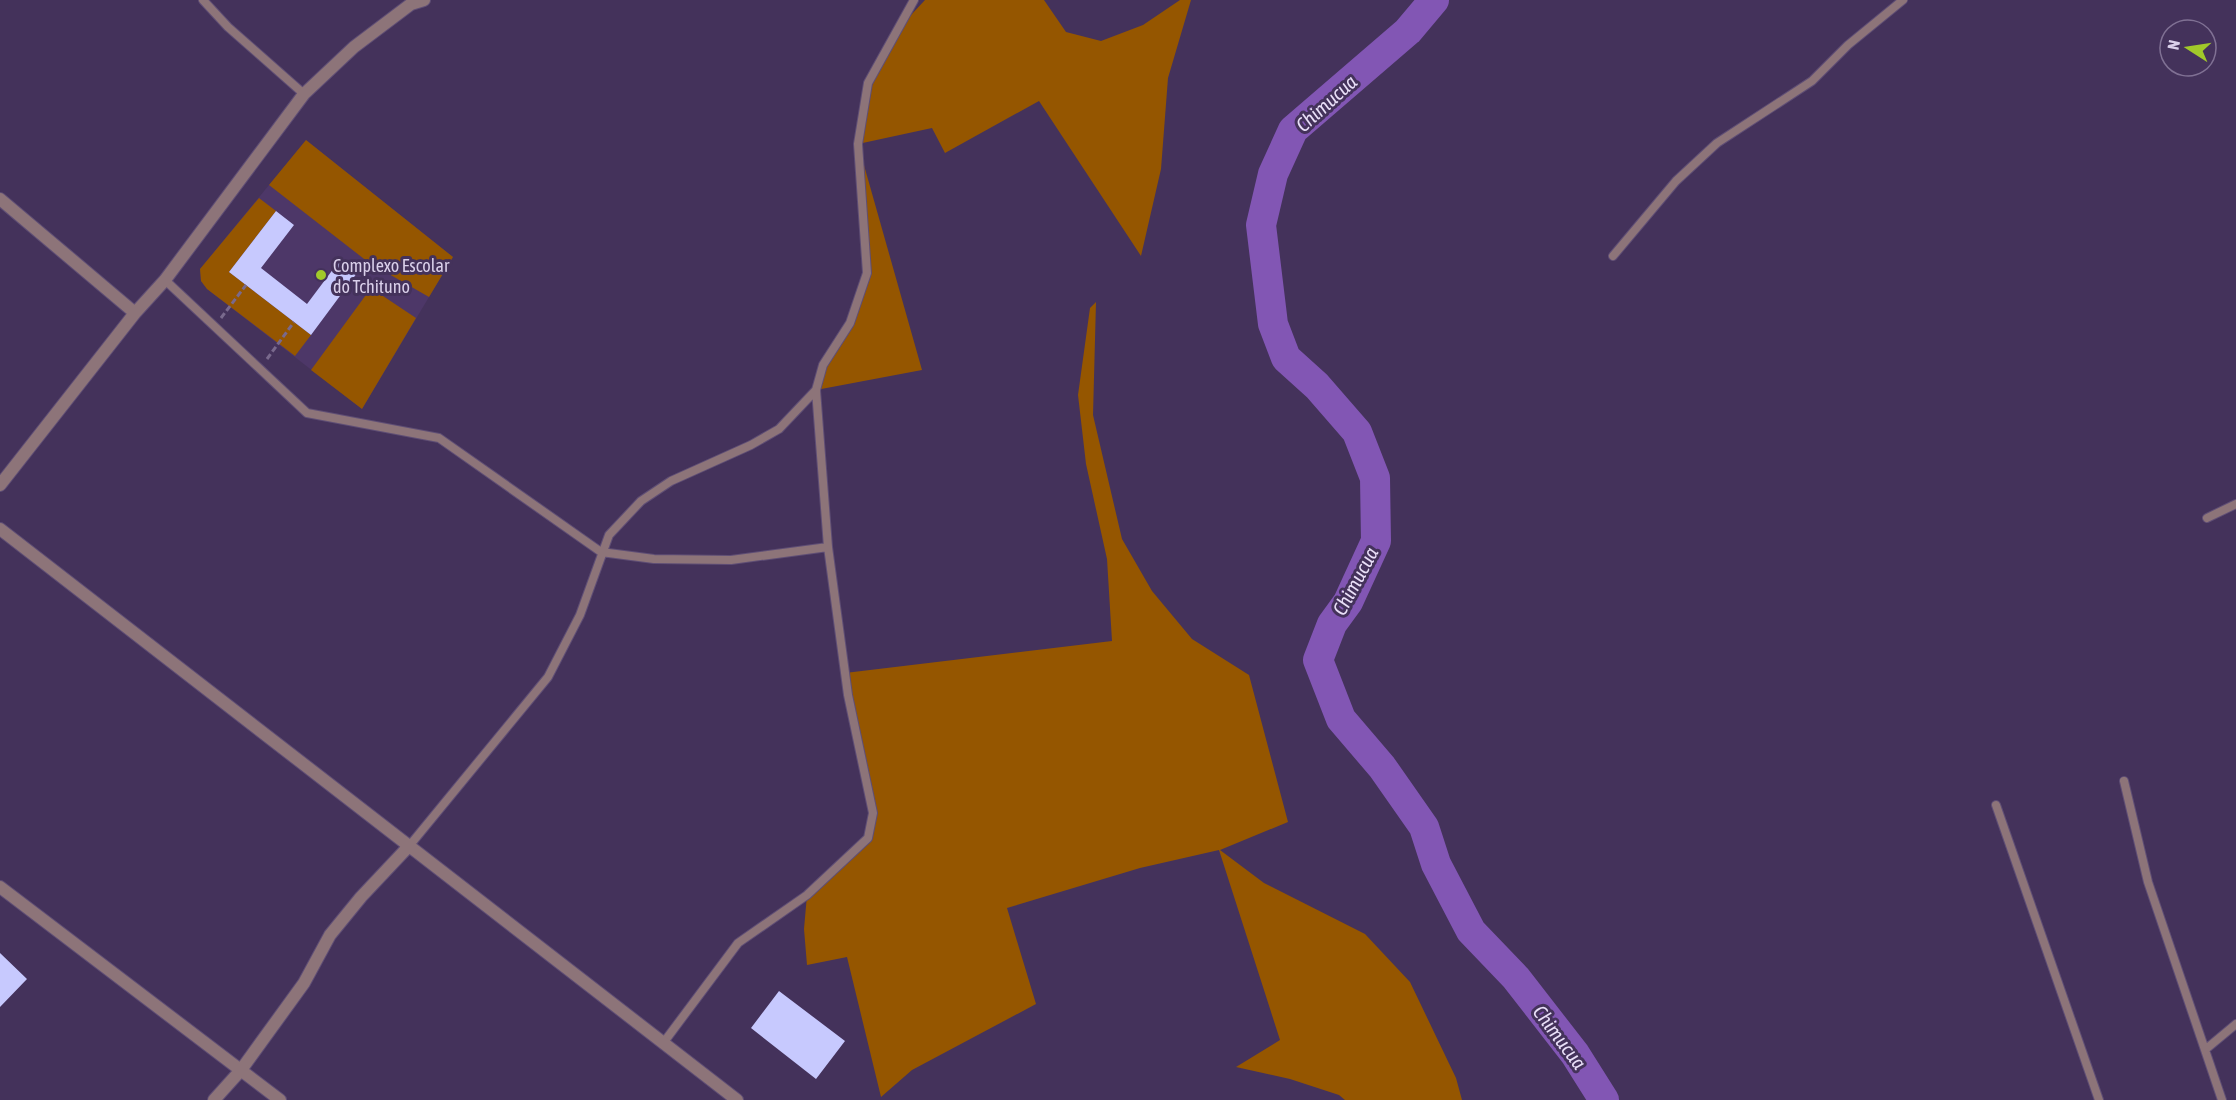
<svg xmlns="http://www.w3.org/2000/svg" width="2236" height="1100" font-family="'Asap Condensed',sans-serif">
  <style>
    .built { fill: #4d3768 }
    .green { fill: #955600 }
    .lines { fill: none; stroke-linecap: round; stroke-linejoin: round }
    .river { stroke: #8256b4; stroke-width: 30 }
    .building { fill: #c7c9fe }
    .lane-casing { stroke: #5f4e75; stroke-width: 10 }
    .street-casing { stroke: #5f4e75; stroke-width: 14 }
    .path { stroke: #79698d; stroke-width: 3; stroke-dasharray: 6 3; stroke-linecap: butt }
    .lane { stroke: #8d7479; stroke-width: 8 }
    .street { stroke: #8d7479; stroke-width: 12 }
    .poi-dot { fill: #a1c92a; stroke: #44325b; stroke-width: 2 }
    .labels { text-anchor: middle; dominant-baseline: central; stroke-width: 6; stroke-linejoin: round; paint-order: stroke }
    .poi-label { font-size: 18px; fill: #dad0ea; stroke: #44325b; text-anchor: start }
    .water-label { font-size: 20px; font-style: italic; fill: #e9dff8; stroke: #44325b }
  </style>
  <rect width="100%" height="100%" fill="#44325b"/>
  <path class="built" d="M 306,140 L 453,257 L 362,409 L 207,289 L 201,281 L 200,269 Z"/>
  <path class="green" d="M 925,0 L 1044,0 L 1066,32 L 1101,41 L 1143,25 L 1180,0 L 1191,0 L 1168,78 L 1161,169 L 1141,256 L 1039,101 L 945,153 L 932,128 L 858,144 L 922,370 L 816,390 L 823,365 L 850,323 L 867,273 L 858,144 L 868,83 L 897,30 Z
    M 306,140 L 453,257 L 429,297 L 368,262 L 269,185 Z
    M 259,198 L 276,211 L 229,272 L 311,335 L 295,356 L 207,289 L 201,281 L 200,269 Z
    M 371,288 L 416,318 L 362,409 L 311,370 Z
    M 1096,302 L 1093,415 L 1122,539 L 1152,591 L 1192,639 L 1249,675 L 1288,822 L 1220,850 L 1264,883 L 1365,934 L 1410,982 L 1456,1078 L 1462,1100 L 1345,1100 L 1339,1095 L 1290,1079 L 1236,1067 L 1280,1040 L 1219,850 L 1140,868 L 1007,908 L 1036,1004 L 912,1070 L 881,1097 L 847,957 L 807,965 L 804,929 L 807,895 L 868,838 L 873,814 L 845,673 L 1112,641 L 1107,559 L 1086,464 L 1078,395 L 1090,308 Z"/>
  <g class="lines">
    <path class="river" d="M 1434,0 L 1408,31 L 1293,130 L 1273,174 L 1261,225 L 1273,324 L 1286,358 L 1317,386 L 1357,432 L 1375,478 L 1376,541 L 1348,602 L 1332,624 L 1318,660 L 1341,719 L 1382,767 L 1424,827 L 1436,864 L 1471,931 L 1516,978 L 1575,1054 L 1604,1100"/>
  </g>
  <path class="building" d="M 276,211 L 294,225 L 261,268 L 307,304 L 340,260 L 357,273 L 311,335 L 229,272 Z
    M 0,953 L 27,979 L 0,1007 Z
    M 779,991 L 845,1041 L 816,1079 L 751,1028 Z"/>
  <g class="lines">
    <g class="lane-casing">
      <path id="lane" d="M 203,0 L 228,27 L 304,94
        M 1613,256 L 1676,181 L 1717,143 L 1812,81 L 1848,45 L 1903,0
        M 165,280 L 307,413 L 439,438 L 601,552 L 654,559 L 731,560 L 828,547
        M 2207,518 L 2236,504
        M 2124,781 L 2148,882 L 2222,1100
        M 1996,805 L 2099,1100
        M 410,845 L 548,677 L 580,615 L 609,535 L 641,501 L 671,481 L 751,445 L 779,429 L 816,390
        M 664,1042 L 738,943 L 807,895 L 868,838 L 873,813 L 848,695 L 828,547 L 816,390 L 823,365 L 850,323 L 867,273 L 858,144 L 868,83 L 914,0
        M 2206,1049 L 2236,1024"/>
    </g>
    <g class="street-casing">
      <path id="street" d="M 0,199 L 135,313
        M 0,485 L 135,313 L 165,280 L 304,94 L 354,47 L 411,4 L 424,0
        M 0,529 L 737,1100
        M 0,887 L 280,1100
        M 214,1100 L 241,1070 L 304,983 L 330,935 L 361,897 L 410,845"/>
    </g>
    <path class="path" d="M 221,318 L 246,285
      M 267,359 L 294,322"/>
    <use href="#lane" class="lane"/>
    <use href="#street" class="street"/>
  </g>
  <circle class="poi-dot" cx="321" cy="275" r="6"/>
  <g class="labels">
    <g class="poi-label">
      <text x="333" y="265">Complexo Escolar<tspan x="333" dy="21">do Tchituno</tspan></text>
    </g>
    <g class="water-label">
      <text transform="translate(1326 103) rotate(-42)">Chimucua</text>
      <text transform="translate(1355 581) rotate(-62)">Chimucua</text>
      <text transform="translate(1560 1037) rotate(53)">Chimucua</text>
    </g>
  </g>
  <g transform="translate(2188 48) rotate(282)"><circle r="28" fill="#44325b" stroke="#807194" stroke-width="1.5"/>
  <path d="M0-4.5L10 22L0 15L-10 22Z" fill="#a1c92a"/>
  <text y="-9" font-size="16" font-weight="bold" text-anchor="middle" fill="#dad0ea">N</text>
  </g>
</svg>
